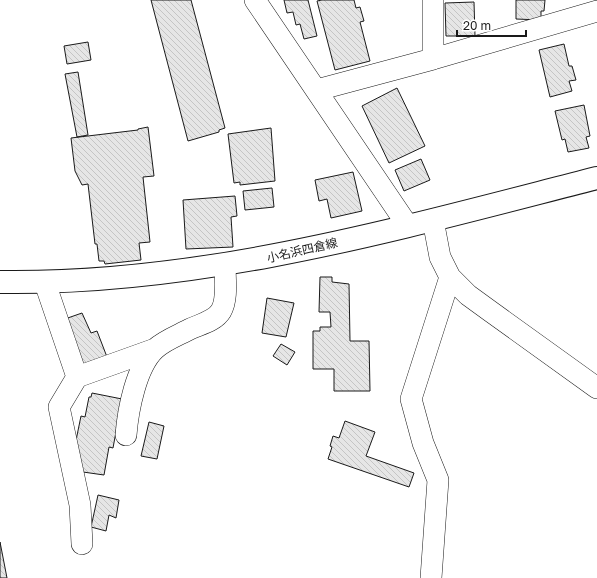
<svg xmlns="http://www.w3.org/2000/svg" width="597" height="578" font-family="'Golos Text','Noto Sans JP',sans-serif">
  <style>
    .building { fill: url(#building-back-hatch); stroke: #1a1a1a }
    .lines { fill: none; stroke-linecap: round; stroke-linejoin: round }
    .street-casing { stroke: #1a1a1a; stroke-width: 22 }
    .primary-casing { stroke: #1a1a1a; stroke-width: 24 }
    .street { stroke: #fff; stroke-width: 21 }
    .primary { stroke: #fff; stroke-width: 22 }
    .labels { text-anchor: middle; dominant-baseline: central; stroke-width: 3; stroke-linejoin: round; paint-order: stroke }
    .street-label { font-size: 12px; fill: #1a1a1a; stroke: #fff }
  </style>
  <defs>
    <pattern id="building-back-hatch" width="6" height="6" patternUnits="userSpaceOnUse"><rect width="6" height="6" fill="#e6e6e6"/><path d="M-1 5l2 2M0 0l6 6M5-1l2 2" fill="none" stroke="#c5c5c5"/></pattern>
  </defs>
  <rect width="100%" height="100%" fill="#fff"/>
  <path class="building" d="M 151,0 L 191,0 L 225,128 L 219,130 L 219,132 L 188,141 Z
    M 284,0 L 308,0 L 317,36 L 304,39 L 300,24 L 296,25 L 293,12 L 287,13 Z
    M 322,0 L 354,0 L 356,8 L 360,7 L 364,21 L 360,22 L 370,61 L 335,70 L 317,1 Z
    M 516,0 L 545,0 L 544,11 L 541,11 L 541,20 L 516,19 Z
    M 474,2 L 475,36 L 446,36 L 445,3 Z
    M 88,42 L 91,60 L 67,64 L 64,46 Z
    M 564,44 L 569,66 L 572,66 L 576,80 L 569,81 L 572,91 L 550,97 L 539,50 Z
    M 78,72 L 88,135 L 77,137 L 65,74 Z
    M 397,88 L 425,146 L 389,163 L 362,106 Z
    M 584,105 L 590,136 L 586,137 L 589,148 L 568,152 L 565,139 L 562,140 L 555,111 Z
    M 148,127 L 154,176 L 143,177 L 150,242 L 139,243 L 141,260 L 105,264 L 104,261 L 99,261 L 97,244 L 95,244 L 88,184 L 82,185 L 75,171 L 71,138 L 138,130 L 138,129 Z
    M 271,128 L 275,181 L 240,185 L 240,182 L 234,183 L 228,134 Z
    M 421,159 L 430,180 L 404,191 L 395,170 Z
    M 353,172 L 362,211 L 331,218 L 327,199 L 319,201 L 315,180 Z
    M 272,188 L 274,207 L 245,210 L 243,191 Z
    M 235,196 L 237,216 L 231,217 L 233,247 L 186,249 L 183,200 Z
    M 320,277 L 332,277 L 332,282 L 349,284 L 350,341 L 369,341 L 370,391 L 334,391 L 334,369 L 313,369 L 313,331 L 320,331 L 320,327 L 331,327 L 330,312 L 319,312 Z
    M 267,298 L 294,303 L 286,337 L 262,333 Z
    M 82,313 L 91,333 L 97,331 L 107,357 L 79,371 L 62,320 Z
    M 281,344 L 295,352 L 287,365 L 273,356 Z
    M 92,393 L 122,399 L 113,448 L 109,447 L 104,475 L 76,471 L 72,460 L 81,416 L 85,417 L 89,397 L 91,397 Z
    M 345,421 L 375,432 L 366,456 L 414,473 L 409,487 L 328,459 L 332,447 L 330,446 L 333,436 L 339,438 Z
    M 149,422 L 164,426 L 157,459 L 141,456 Z
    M 98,495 L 119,500 L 116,518 L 109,515 L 106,531 L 91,527 Z
    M 0,542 L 7,578 L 0,578 Z"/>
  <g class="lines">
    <g class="street-casing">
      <path id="street" d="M 255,0 L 408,226
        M 433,0 L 433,59
        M 317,90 L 433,59 L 597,11
        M 433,220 L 440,257 L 450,277 L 468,295 L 490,311 L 597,388
        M 45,283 L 77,377 L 59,407 L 80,505 L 82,544
        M 77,377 L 155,349
        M 126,435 C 128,410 136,367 155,349 C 165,340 179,335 190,329 C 201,324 215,321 221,311 C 228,299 225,279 225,265
        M 431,578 L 438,480 L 423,443 L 411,399 L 450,277"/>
    </g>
    <g class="primary-casing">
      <path id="primary" d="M 0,282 C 204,285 401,228 597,178"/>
    </g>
    <use href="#street" class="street"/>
    <use href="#primary" class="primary"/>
  </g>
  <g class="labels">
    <g class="street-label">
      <text transform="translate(302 250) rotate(-13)">小名浜四倉線</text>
    </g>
  </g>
  <path d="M457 30v6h69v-6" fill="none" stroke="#1a1a1a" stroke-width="2"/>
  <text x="463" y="30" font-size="12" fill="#1a1a1a" stroke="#ffffff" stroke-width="3" paint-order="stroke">20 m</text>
</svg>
